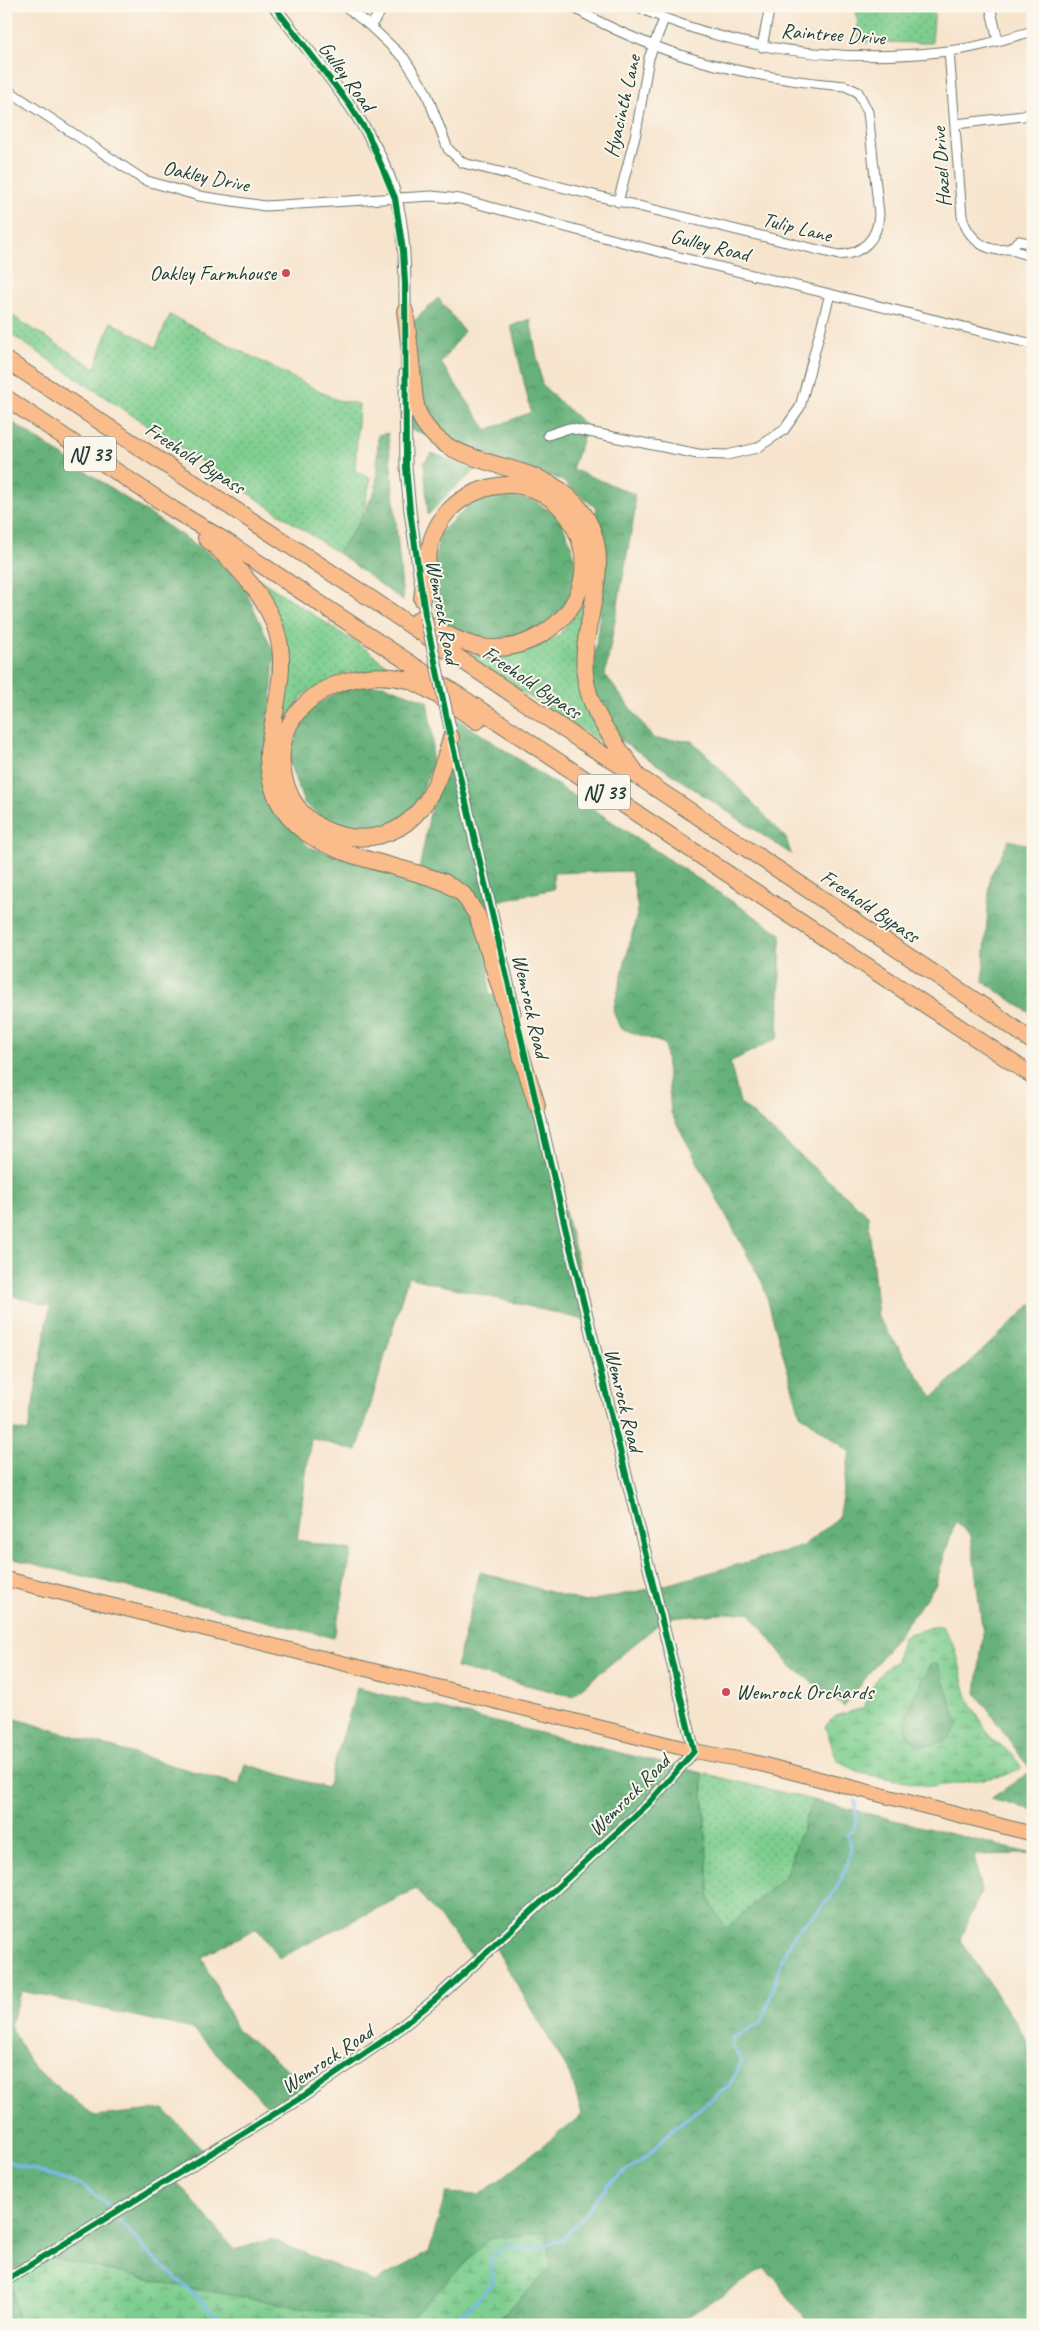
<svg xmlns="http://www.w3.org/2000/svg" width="1039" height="2331" font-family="Caveat,sans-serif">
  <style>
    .grass { fill: url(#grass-dots); stroke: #4e8662 }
    .forest { fill: url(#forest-crowns); stroke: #427757; fill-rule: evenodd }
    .wetland { fill: url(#wetland-marsh); stroke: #4e8662; fill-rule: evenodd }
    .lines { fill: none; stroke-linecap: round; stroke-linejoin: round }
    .stream { stroke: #7ab9ed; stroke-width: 3 }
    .minor-casing { stroke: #6b776a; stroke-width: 11 }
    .tertiary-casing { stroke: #6b776a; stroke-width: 13 }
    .primary-casing { stroke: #6b776a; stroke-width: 16 }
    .motorway-casing { stroke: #6b776a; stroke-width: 18 }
    .minor { stroke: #fff; stroke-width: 9 }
    .tertiary { stroke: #fff; stroke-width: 11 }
    .primary { stroke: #fabc8b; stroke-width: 14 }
    .motorway { stroke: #fabc8b; stroke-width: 16 }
    .tertiary-bridge-casing { stroke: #6b776a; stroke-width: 13; stroke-linecap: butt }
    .tertiary-bridge { stroke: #fff; stroke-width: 11 }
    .cycleway-casing { stroke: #fbf7ec; stroke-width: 9 }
    .cycleway { stroke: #00873e; stroke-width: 6 }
    .poi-dot { fill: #d1495b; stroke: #fbf7ec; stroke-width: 2 }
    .labels { text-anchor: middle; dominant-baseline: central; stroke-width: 4; stroke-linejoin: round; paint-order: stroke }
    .shield { fill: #fbf7ec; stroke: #61756b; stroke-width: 1 }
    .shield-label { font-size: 20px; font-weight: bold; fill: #1f3d34 }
    .street-label { font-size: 21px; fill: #1f3d34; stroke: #fbf7ec }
    .poi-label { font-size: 21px; fill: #1f3d34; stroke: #fbf7ec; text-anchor: end }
  </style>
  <defs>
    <pattern id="grass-dots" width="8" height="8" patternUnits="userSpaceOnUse" patternTransform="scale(1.25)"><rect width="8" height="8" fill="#7ece8f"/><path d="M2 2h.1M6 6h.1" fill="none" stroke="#67a876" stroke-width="1.8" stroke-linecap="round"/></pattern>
    <pattern id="forest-crowns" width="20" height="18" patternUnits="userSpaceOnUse" patternTransform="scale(1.25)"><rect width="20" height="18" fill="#66b17a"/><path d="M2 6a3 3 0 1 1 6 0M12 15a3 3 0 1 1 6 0" fill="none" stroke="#539165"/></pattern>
    <pattern id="wetland-marsh" width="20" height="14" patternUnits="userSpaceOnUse" patternTransform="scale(1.25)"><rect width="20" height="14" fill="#7ece8f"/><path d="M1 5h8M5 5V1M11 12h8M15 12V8" fill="none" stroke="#67a876"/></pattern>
  </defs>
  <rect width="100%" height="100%" fill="#fbf7ec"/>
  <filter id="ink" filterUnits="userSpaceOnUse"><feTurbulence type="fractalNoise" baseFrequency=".02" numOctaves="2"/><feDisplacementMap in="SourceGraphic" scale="10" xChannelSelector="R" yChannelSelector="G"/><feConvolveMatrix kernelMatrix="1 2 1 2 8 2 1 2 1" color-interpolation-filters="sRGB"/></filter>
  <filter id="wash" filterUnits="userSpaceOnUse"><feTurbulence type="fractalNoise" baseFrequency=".0096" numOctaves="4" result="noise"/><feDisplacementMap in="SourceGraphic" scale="20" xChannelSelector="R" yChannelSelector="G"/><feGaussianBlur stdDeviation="1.12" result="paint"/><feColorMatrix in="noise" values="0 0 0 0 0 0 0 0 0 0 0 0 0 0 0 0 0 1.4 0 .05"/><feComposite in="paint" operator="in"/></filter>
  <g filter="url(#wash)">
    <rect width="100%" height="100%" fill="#f7e4cd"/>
    <path class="grass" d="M 856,6 L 935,6 L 932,43 L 859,42 Z
      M 6,312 L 95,368 L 111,322 L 156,347 L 170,315 L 337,400 L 359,404 L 355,471 L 371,478 L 361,519 L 338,553 L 6,331 Z
      M 259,579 L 367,650 L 396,673 L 346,672 L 304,694 L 278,733 L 274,607 Z
      M 588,593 L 579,684 L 589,717 L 610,748 L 461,653 L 504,657 L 537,647 L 558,636 L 578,611 Z
      M 702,1773 L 813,1800 L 785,1876 L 726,1929 L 710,1902 Z"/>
    <path class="forest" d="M 438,298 L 464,331 L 441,363 L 487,430 L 531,412 L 511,326 L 530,319 L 542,385 L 587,427 L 572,469 L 634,494 L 635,511 L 605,675 L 654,739 L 692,741 L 712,760 L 786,838 L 791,854 L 598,725 L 592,680 L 607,552 L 595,507 L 561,480 L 401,426 L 399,336 Z
      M 6,418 L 220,561 L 243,585 L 274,653 L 266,799 L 309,847 L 417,881 L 449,713 L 781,934 L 778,1038 L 730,1062 L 740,1103 L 868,1215 L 878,1318 L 933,1397 L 1033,1303 L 1033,1810 L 990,1799 L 1031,1771 L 976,1693 L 983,1635 L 971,1535 L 955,1522 L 935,1586 L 844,1707 L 790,1665 L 749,1612 L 666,1618 L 572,1696 L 456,1668 L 480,1572 L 585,1602 L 658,1587 L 801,1547 L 838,1519 L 850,1452 L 800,1414 L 763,1284 L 671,1113 L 665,1044 L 620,1028 L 613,1011 L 638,910 L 631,871 L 553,873 L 554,889 L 491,902 L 489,995 L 511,996 L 593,1322 L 408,1277 L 357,1451 L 311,1438 L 297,1540 L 352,1550 L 334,1638 L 6,1557 L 6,1428 L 28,1432 L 50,1306 L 6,1294 Z
      M 388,433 L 403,601 L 338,553 L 361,519 L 376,488 L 378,435 Z
      M 432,453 L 475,471 L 452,490 L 428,515 L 424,462 Z
      M 502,495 L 535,501 L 560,518 L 572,547 L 578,577 L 563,608 L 537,631 L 512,639 L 476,637 L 439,622 L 431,579 L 440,533 L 473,501 Z
      M 384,685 L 427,701 L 433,739 L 431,769 L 419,799 L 402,819 L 367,832 L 326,820 L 304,803 L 288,760 L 295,731 L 315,706 L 346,687 Z
      M 1009,840 L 1033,846 L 1033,1015 L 983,981 L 990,877 Z
      M 937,1663 L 959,1724 C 957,1728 955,1734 951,1737 C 936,1747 911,1751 906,1730 C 902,1711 922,1683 930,1665 Z
      M 357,1688 L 702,1773 L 710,1902 L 726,1929 L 785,1876 L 813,1800 L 1033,1854 L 974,1855 L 981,1892 L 960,1939 L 1027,2040 L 1033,2067 L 1033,2325 L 810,2325 L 765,2267 L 675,2325 L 493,2325 L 550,2269 L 489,2239 L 404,2325 L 189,2288 L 42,2256 L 10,2275 L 19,2325 L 6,2325 L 6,1716 L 239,1785 L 245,1764 L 327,1788 ZM 416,1889 L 473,1958 L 492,1942 L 571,2076 L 582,2115 L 480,2195 L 446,2193 L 429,2252 L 374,2282 L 271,2239 L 235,2250 L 171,2175 L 206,2153 L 164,2109 L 95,2116 L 33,2068 L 10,2025 L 22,1991 L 193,2029 L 271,2110 L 308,2086 L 237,2030 L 202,1957 L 257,1928 L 279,1958 Z"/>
    <path class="wetland" d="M 942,1626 L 955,1647 L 968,1698 L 992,1740 L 1012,1753 L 1022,1768 L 1002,1776 L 932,1787 L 860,1773 L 837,1760 L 825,1726 L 836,1716 L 863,1708 L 879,1674 L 896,1661 L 903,1636 L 932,1627 ZM 937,1663 L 959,1724 C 957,1728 954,1734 950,1737 C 936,1747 911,1751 906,1730 C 902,1711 922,1683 930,1665 Z
      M 547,2232 L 550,2269 L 493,2325 L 404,2325 L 489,2239 Z
      M 42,2256 L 189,2288 L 404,2325 L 19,2325 L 10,2275 Z"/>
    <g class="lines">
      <path class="stream" d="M 6,2161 L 83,2186 L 110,2207
        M 119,2219 L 147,2252 L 228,2325
        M 448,2325 L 474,2303 L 493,2282 C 490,2258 486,2256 509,2245 L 526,2250 L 563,2240 L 611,2182 L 647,2156 L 674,2128 L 729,2086 L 742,2062 L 732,2046 L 734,2037 L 762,2022 L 783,1956 L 798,1929 L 816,1914 L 836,1889 L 846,1868 L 851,1851 L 847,1834 L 853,1831 L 856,1823 L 855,1801"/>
    </g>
  </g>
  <g filter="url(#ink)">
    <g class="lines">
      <g class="minor-casing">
        <path id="minor" d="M 345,6 L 370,26 L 404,58 L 426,92 L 448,149 L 463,163 L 839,255 C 863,254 878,238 879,214 L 868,112 L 858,92 L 845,86 C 748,78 655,56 571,6
          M 635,6 C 734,50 841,64 948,51 C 976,48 1005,39 1033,31
          M 990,6 L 998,41
          M 370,26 L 385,6
          M 762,47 L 770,6
          M 949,51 L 962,216 C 966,233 979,248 998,250 C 1002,250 1006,248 1010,249 C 1017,251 1025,255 1033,257
          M 6,89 L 144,180 L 199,196 L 265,206 L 432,196 L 460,199 L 679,257 L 1033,344
          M 956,124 L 1023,116 L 1033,112
          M 618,202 L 636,133 L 649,58 L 664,19
          M 1009,249 L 1019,241 L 1033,244
          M 548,435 L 569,428 L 698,454 L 727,455 L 757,448 L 784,430 L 800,407 L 830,294"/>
      </g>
      <g class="tertiary-casing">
        <path id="tertiary" d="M 274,6 C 317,64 370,119 393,188 C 406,229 405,275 405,317
          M 405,373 L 406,467 L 410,511 L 425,614
          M 451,739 L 515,1013
          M 6,2280 L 305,2095 L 390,2036 L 436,1999 L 649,1803 L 694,1751 L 569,1243 L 536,1099"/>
      </g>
      <g class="primary-casing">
        <path id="primary" d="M 6,1579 L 694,1751 L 749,1761 L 1033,1834"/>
      </g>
      <g class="motorway-casing">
        <path id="motorway" d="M 405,311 C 408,331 410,351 412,371 C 414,384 413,399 418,412 C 446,479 545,451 585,516 C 617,566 579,622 585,675 C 589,712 614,741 635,771
          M 6,360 L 373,600 L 583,742 L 639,777 L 992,1012 L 1033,1042
          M 6,398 L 174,510 L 227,542 L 1033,1076
          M 206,538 C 242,570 283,612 281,664 C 281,693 272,723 268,751 C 266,855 370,854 444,882 L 463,894 L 477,915 L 537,1105
          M 419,619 C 460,644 497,662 542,634 C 629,582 566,452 474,493 C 455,501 440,517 433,536 C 426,556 425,578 422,599
          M 451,738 C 443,765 435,796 414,816 C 376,855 304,839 287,787 C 260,710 341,662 408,680 C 424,684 461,711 477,721"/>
      </g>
      <use href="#minor" class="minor"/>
      <use href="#tertiary" class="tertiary"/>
      <use href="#primary" class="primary"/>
      <use href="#motorway" class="motorway"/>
      <g class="tertiary-bridge-casing">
        <path id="tertiary-bridge" d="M 425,614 L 450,728"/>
      </g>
      <use href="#tertiary-bridge" class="tertiary-bridge"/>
      <g class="cycleway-casing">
        <path id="cycleway" d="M 6,2280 L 305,2095 L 390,2036 L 436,1999 L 649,1803 L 694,1751 L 569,1243 L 451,738 L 425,614 L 410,511 L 406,467 L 405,284 L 403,251 L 395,198 L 368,134 L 349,104 L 274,6"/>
      </g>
      <use href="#cycleway" class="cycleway"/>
    </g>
  </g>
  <g class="poi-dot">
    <circle cx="286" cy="273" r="5"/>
    <circle cx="726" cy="1692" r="5"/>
  </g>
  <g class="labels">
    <g class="shield">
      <rect x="64" y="436.5" width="52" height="35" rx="4"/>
      <rect x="578" y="774.5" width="52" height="35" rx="4"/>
    </g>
    <g class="shield-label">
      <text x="90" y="454">NJ 33</text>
      <text x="604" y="792">NJ 33</text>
    </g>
    <g class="street-label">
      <text transform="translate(833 34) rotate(4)">Raintree Drive</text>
      <text transform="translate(347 76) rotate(54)">Gulley Road</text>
      <text transform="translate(622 106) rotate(-77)">Hyacinth Lane</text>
      <text transform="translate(941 167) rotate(-94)">Hazel Drive</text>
      <text transform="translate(206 176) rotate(12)">Oakley Drive</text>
      <text transform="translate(797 227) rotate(14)">Tulip Lane</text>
      <text transform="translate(710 245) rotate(14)">Gulley Road</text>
      <text transform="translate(195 458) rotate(33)">Freehold Bypass</text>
      <text transform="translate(443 612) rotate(79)">Wemrock Road</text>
      <text transform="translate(532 682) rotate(34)">Freehold Bypass</text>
      <text transform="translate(870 906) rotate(34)">Freehold Bypass</text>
      <text transform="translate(531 1006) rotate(77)">Wemrock Road</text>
      <text transform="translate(624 1400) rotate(76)">Wemrock Road</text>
      <text transform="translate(629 1795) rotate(-45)">Wemrock Road</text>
      <text transform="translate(327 2059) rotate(-34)">Wemrock Road</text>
    </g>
    <g class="poi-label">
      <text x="276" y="273">Oakley Farmhouse</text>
      <text x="736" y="1692" text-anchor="start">Wemrock Orchards</text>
    </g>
  </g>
  <rect width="1039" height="2331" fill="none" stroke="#fbf7ec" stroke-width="25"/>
</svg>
